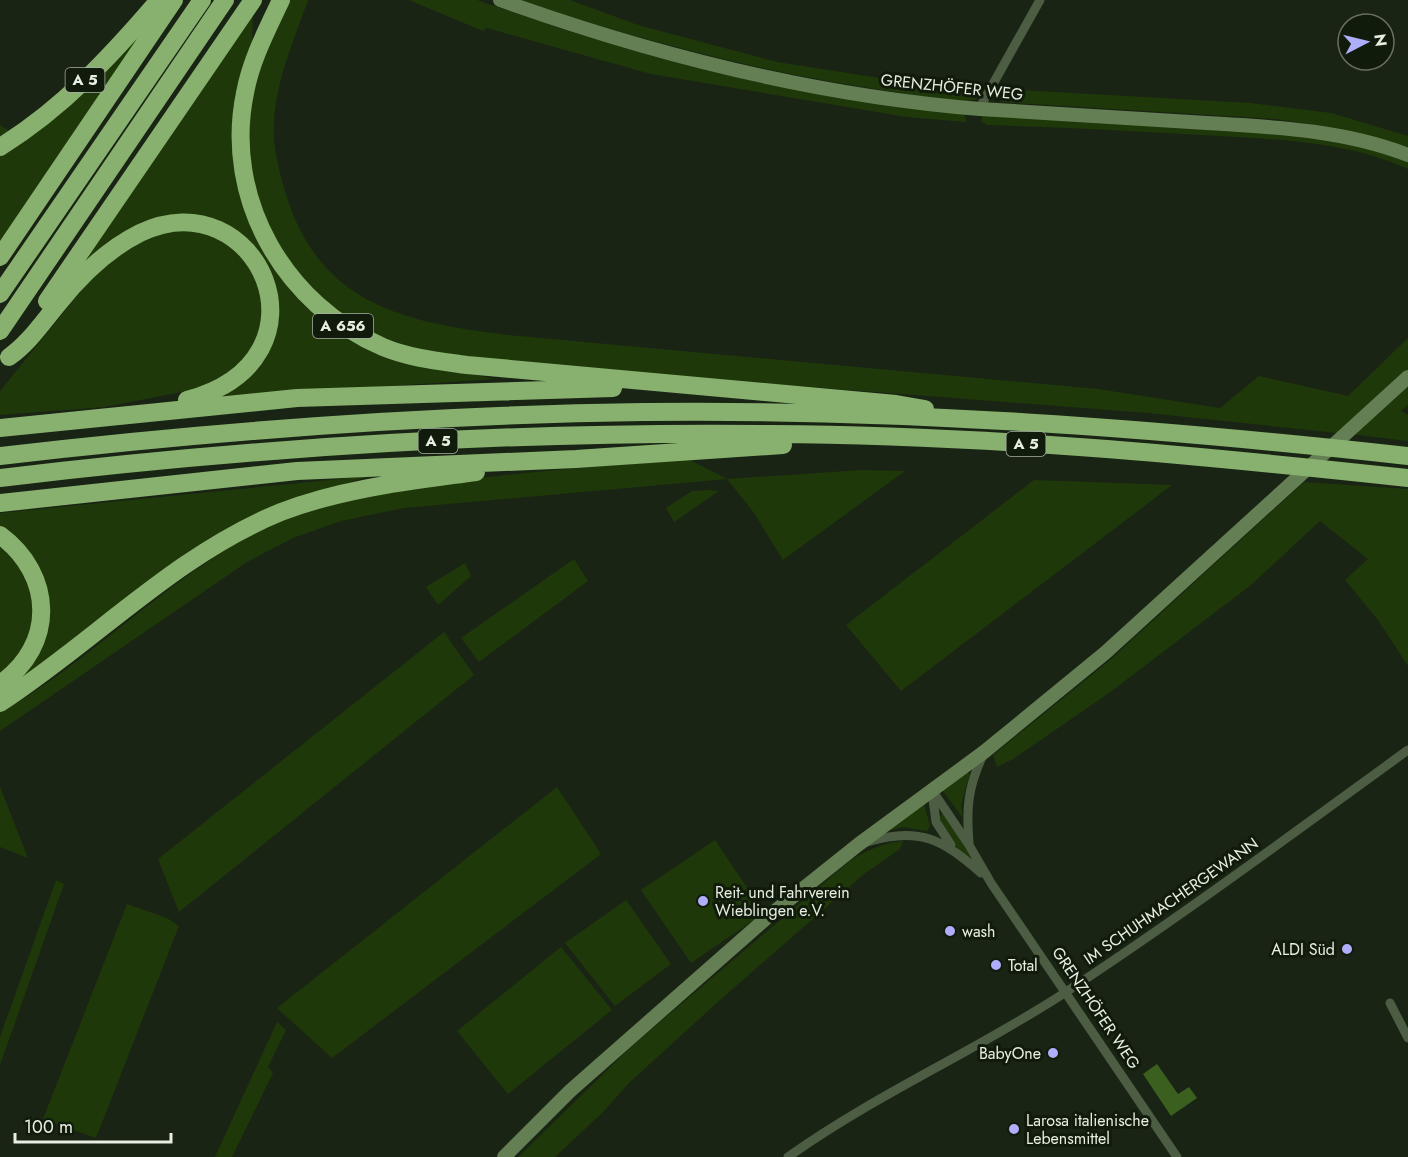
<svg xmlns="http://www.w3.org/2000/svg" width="1408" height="1157" font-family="Jost,sans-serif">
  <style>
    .green { fill: #1f380a }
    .water { fill: #3a5f1f }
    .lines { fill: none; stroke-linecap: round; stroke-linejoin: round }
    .street { stroke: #4d5d43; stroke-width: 9 }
    .secondary { stroke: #657f55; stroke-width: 14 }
    .highway { stroke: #88b16f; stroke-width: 18 }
    .poi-dot { fill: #afaefa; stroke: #111b0b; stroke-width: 2 }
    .labels { text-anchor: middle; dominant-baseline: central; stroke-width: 6; stroke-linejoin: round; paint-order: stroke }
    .shield { fill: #111b0b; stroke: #a7afa2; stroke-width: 1.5 }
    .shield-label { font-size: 15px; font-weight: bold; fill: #e7eee3 }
    .street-label { font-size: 16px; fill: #e7eee3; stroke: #111b0b }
    .poi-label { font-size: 16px; fill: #e7eee3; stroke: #111b0b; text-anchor: start }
  </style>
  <rect width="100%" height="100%" fill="#1a2414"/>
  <path class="green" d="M 288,0 L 308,0 C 294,40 276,80 274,122 C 272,147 280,175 287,198 C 323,307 407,322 507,335 L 1098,389 L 1220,408 L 1259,376 L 1348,396 L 1408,338 L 1408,370 L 1337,433 L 1148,413 L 693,378 L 449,356 C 422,350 395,343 370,332 C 288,294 238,196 251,108 C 256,70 273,35 288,0 Z
    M 409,0 L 477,0 L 574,33 L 687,64 L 963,111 L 967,122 L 907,117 L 651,74 L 487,28 L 483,31 Z
    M 518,0 L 570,0 L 638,25 L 777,62 L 963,91 L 975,95 L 977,99 C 959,105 915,95 895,92 C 764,73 643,41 518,0 Z
    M 253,12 L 252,42 L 234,160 L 239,192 L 249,221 L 269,261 L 294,295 L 324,320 L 457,371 L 495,379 L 222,397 L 252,374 L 265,359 L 248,355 L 212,386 L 105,407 L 0,415 L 0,391 L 85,286 L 76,272 Z
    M 143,33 L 0,243 L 0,125 L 24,140 Z
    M 1021,90 L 1250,103 L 1331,113 L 1408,136 L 1408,149 L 1341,129 L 1276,119 L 1000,102 L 1006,97 L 1020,97 Z
    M 988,113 L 1293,131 L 1340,141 L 1408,160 L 1408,169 C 1344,140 1270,139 1202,135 C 1130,131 1059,127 987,125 L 981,121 L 982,117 Z
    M 1408,385 L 1408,405 L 1401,411 L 1408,415 L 1408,441 L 1350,434 Z
    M 690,460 L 727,479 L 862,470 L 905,471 L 783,560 L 754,513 L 727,479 L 404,508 L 341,521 L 293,538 L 247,562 L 0,731 L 0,713 C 84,665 152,594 235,544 C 290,510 353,498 415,488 C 506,472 598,466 690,460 Z
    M 370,476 L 275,506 L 224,530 L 183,555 L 105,619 L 0,694 L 0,513 Z
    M 1034,480 L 1172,485 L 901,691 L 846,625 Z
    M 1304,482 L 1408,489 L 1408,666 L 1378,620 L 1345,580 L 1368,559 L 1320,521 L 1251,585 L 1109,693 L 1013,759 L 997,767 L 993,755 L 1109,661 Z
    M 707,490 L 719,491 L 674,522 L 666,508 L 692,491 Z
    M 574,559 L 588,581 L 479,662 L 461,638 Z
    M 465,563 L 471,576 L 438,605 L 426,587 Z
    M 444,632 L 474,675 L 179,912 L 158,859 Z
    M 966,772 L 970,774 L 961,805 L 963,818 L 942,790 Z
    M 0,787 L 28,858 L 0,847 Z
    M 557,787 L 601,854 L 332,1058 L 277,1008 Z
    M 924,804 L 930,826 L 927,831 L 903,827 L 888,831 Z
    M 943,814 L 979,868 C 962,856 945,836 939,816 Z
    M 715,840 L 764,913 L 691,963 L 641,890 Z
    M 903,841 L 900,849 L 864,874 L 720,1000 L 630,1082 L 604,1111 L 555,1157 L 518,1157 L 633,1045 L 851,860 C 868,850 883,843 903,841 Z
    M 56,880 L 64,884 L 0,1065 L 0,1037 Z
    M 626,900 L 671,964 L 615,1006 L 565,943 Z
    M 127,904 L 167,918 L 179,926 L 96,1138 L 43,1119 Z
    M 561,947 L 612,1010 L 508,1094 L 457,1031 Z
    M 277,1022 L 286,1030 L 268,1067 L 273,1073 L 232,1157 L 215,1157 Z"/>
  <path class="water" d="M 1157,1064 L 1178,1094 L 1189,1087 L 1197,1098 L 1171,1116 L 1143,1074 Z"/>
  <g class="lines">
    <path class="street" d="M 979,109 L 1040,0
      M 932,790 L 969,845 L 991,883 L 1177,1157
      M 932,792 L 936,822 L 951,845
      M 867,842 C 919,826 942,839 981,873
      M 969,843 C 966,808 968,787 983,755
      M 1390,1003 L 1408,1038
      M 788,1157 C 876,1094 976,1051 1066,992 C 1183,915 1295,832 1408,750"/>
    <path class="secondary" d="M 500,0 C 654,55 817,96 980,109 C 1055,114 1131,118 1207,123 C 1275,127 1344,130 1408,155
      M 504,1157 L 570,1091 L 770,915 L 859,844 L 984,752 L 1105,653 L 1408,377"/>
    <path class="highway" d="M 281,0 C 267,30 251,60 245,93 C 223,199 285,305 383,347 C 409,358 439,361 467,365 L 896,404 L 925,409
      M 0,147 C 62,109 112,55 159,0
      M 0,257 L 174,0
      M 0,294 L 202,0
      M 47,301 L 253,0
      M 0,331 L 225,0
      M 9,357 C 29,343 42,323 58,304 C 80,276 108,249 140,233 C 257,177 340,359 187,400
      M 0,428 L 297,398 L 613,388
      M 0,456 C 214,431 428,415 644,412 C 899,409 1155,428 1408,456
      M 0,478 C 257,447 513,431 771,434 C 984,435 1196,455 1408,478
      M 0,503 L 297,471 L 576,459 L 783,445
      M 0,535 C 54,575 56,645 0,684
      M 0,703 C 94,642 175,555 281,512 C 343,488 411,481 476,472"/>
  </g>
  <g class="poi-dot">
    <circle cx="703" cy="901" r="6"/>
    <circle cx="950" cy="931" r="6"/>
    <circle cx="1347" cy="949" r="6"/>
    <circle cx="996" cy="965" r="6"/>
    <circle cx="1053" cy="1053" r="6"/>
    <circle cx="1014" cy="1129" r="6"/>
  </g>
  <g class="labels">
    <g class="shield">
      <rect x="65.5" y="68" width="39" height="24" rx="4.5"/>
      <rect x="313" y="314" width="60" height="24" rx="4.5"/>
      <rect x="418.5" y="429" width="39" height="24" rx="4.5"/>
      <rect x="1006.5" y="432" width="39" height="24" rx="4.5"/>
    </g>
    <g class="shield-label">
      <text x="85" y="80">A 5</text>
      <text x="343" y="326">A 656</text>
      <text x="438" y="441">A 5</text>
      <text x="1026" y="444">A 5</text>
    </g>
    <g class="street-label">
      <text transform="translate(952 87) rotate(6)">GRENZHÖFER WEG</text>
      <text transform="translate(1171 901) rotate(-35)">IM SCHUHMACHERGEWANN</text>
      <text transform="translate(1096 1008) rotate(56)">GRENZHÖFER WEG</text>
    </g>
    <g class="poi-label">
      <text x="715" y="892">Reit- und Fahrverein<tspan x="715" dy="18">Wieblingen e.V.</tspan></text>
      <text x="962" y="931">wash</text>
      <text x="1335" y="949" text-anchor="end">ALDI Süd</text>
      <text x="1008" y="965">Total</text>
      <text x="1041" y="1053" text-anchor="end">BabyOne</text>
      <text x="1026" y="1120">Larosa italienische<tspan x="1026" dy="18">Lebensmittel</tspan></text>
    </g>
  </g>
  <g transform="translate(1366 42) rotate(83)"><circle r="28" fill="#111b0b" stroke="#676f61" stroke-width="1.5"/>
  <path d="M0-4.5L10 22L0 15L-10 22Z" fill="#afaefa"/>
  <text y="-9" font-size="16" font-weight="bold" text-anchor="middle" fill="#e7eee3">N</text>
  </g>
  <path d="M15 1133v9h156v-9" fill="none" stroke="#e7eee3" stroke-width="3"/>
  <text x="24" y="1133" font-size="18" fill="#e7eee3" stroke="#111b0b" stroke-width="4.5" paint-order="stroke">100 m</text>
</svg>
